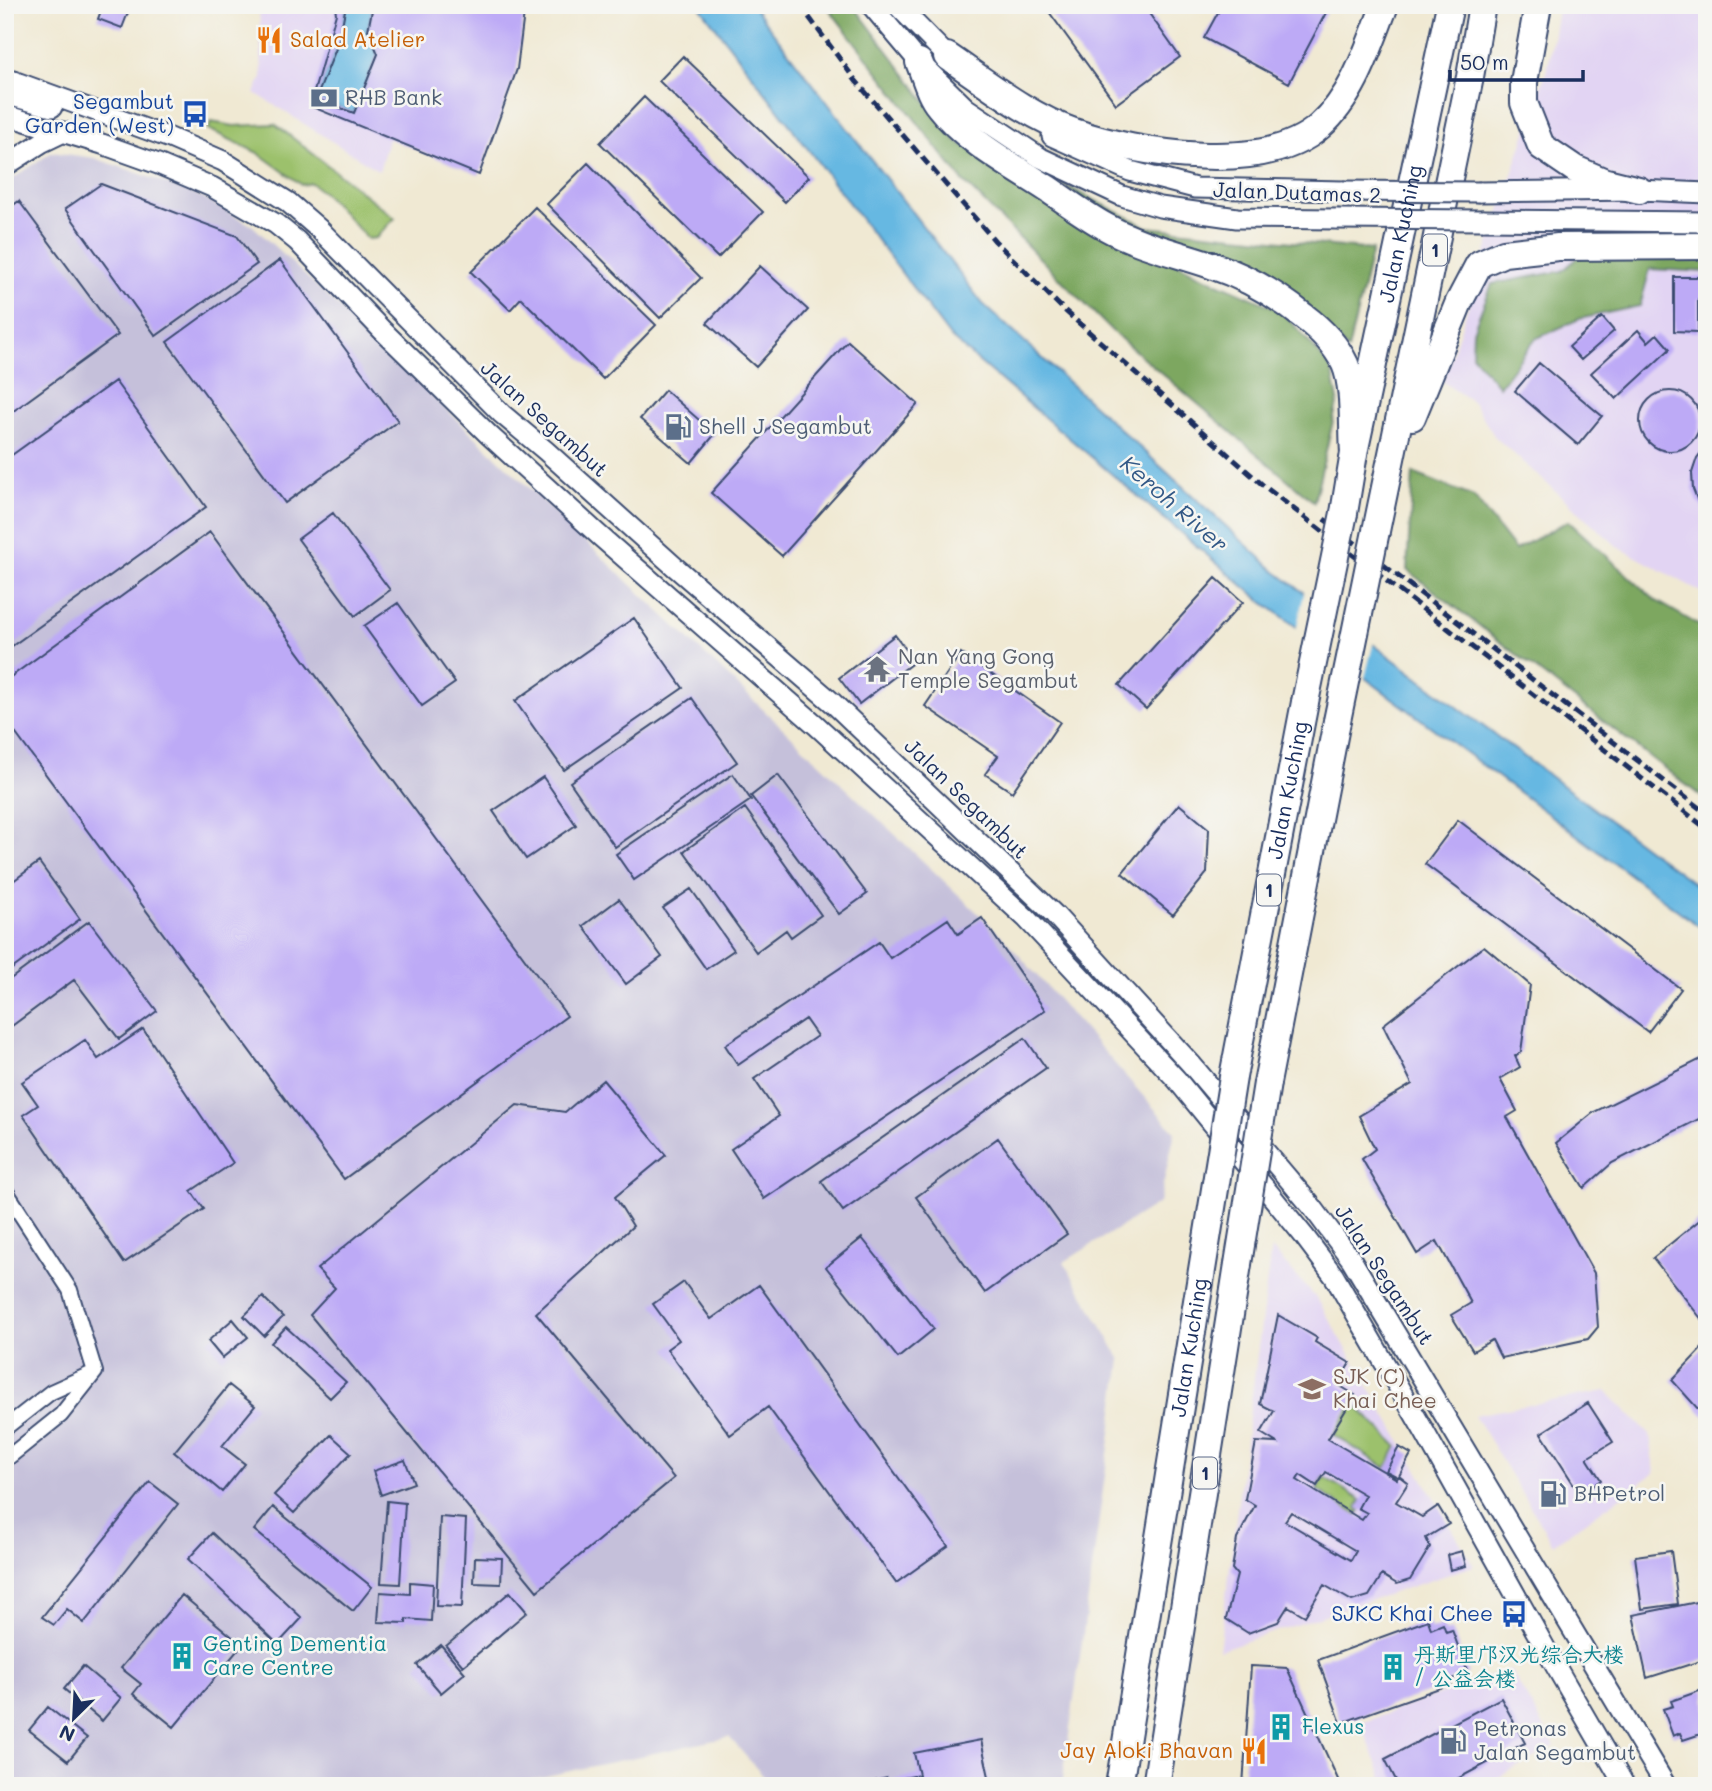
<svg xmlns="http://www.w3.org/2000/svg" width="1712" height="1791" font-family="Mali,'LXGW WenKai TC',sans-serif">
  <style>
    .built { fill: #e2d4f3 }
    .industrial { fill: #c5c0da }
    .green { fill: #9cc16c; stroke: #5c7865; stroke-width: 2 }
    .forest { fill: #7da760; stroke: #4c6b5f; stroke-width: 2 }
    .water { fill: #66b8e2; stroke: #4074a0; stroke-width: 2 }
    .pier { fill: #f0e9d3 }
    .building { fill: #bdaaf6; fill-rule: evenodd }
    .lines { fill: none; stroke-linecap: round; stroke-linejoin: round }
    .street-casing { stroke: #3b4b70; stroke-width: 18 }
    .secondary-casing { stroke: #3b4b70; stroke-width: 23 }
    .highway-casing { stroke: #3b4b70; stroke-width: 30 }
    .street { stroke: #fff; stroke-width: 14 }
    .secondary { stroke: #fff; stroke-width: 19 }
    .highway { stroke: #fff; stroke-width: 26 }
    .rail { stroke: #1b2f5e; stroke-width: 5; stroke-dasharray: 10 5; stroke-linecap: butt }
    .secondary-bridge-casing { stroke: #3b4b70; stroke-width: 23; stroke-linecap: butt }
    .highway-bridge-casing { stroke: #3b4b70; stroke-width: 30; stroke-linecap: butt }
    .secondary-bridge { stroke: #fff; stroke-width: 19 }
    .highway-bridge { stroke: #fff; stroke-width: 26 }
    .labels { text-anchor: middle; stroke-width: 5; stroke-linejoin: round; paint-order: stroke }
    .shield { fill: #f6f6f2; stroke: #5d6b8a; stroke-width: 2 }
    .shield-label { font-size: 19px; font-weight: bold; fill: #1b2f5e }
    .food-label { font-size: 21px; fill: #c56008; stroke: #f6f6f2; text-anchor: start }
    .service-label { font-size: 21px; fill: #4e5e75; stroke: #f6f6f2; text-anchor: start }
    .transit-label { font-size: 21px; fill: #164399; stroke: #f6f6f2; text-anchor: end }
    .street-label { font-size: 21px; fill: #1b2f5e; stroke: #f6f6f2 }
    .worship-label { font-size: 21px; fill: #5b616d; stroke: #f6f6f2; text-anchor: start }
    .education-label { font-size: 21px; fill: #785e54; stroke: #f6f6f2; text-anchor: start }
    .culture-label { font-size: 21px; fill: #0d838f; stroke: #f6f6f2; text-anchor: start }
    .water-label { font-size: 23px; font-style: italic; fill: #325886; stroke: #f6f6f2 }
  </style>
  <rect width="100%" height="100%" fill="#f6f6f2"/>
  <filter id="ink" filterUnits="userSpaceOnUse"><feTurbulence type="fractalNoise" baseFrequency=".0143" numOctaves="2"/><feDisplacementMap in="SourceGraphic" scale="14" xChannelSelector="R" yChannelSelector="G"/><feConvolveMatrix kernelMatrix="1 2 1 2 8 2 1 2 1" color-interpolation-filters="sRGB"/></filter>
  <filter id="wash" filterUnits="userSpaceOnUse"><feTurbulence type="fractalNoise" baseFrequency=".00686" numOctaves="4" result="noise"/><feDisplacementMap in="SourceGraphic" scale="28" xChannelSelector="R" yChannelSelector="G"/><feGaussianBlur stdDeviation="1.57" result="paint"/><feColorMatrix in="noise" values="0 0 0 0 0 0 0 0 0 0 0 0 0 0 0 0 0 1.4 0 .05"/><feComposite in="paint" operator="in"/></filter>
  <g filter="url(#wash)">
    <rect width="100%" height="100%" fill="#f0e9d3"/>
    <path class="built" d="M259 5H412V55L379 171 255 93 262 77Z
      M1559 5H1707V595L1618 547 1495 437 1473 402 1443 382 1548 66Z
      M1271 1248 1318 1300 1474 1566 1219 1650Z
      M1606 1391 1650 1435 1655 1473 1553 1544 1474 1415Z
      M1510 1669 1555 1746 1483 1786H1386L1361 1723Z"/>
    <path class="industrial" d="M52 152 94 158 138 173 197 195 253 226 1002 936 1175 1132 1159 1203 1064 1262 1121 1360 1062 1786H772L729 1737 500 1786H5V184Z"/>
    <path class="green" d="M211 122 234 126 275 124 395 218 376 238 368 239C349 220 332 198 311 183L302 185 258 153 208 129Z
      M1353 1403 1397 1446 1386 1468 1334 1435Z
      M1324 1477 1361 1500 1357 1508 1360 1511 1357 1515 1317 1490Z"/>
    <path class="forest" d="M826 5H853L956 141 1197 274 1282 311 1332 369 1338 400 1314 502 1114 333 963 181Z
      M1059 182 1147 227 1372 250 1348 350 1296 299 1113 225Z
      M1707 255V272L1650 269 1640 306 1579 319 1535 339 1499 387 1472 355 1473 331 1492 284 1562 271 1580 256Z
      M1413 473 1474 497 1515 550 1568 521 1655 600 1707 630V801L1407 570Z"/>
    <path class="water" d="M346 5H373L368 30 378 54 354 113 316 99 339 41Z
      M699 5H752L983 304 1276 572 1707 893V932L1259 599 951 338Z"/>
    <path class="pier" d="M1305 589 1374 641 1364 681 1296 631Z"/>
    <g id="blocks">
      <path class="building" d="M103 5H131L122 28 98 19Z
        M335 5H346L339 41 316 99 354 113 378 54 368 30 373 5H525L517 69 479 175 310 106 336 14Z
        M1044 5H1143L1180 57 1116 104Z
        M1222 5H1330L1289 83 1204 38Z
        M683 56 809 177 785 202 659 81Z
        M644 97 763 212 718 258 600 143Z
        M588 163 701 278 660 318 547 204Z
        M101 184 237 236 257 264 156 336 65 209Z
        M19 201 118 335 5 417V211Z
        M535 207 656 325 603 379 521 298 510 310 471 272Z
        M280 260 398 421 285 503 167 342Z
        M760 266 808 310 756 367 707 323Z
        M1674 277H1707V299H1698V332L1674 331Z
        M1602 317 1614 331 1581 360 1569 347Z
        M1638 330 1648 342 1657 334 1670 349 1616 399 1591 373Z
        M848 341 918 404 782 556 711 493Z
        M1539 363 1602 416 1578 445 1515 391Z
        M115 381 206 507 5 651V460Z
        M665 390 715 434 691 463 640 419Z
        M1640 421a30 30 0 1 1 60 0a30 30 0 1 1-60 0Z
        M1707 445V512L1699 504 1693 489 1692 473 1697 458Z
        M333 513 390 590 355 616 298 539Z
        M210 532 567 1016 344 1179 5 719V681Z
        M1216 578 1243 602 1146 709 1119 685Z
        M398 603 455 683 422 706 364 626Z
        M634 618 683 688 564 770 515 701Z
        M895 635 915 661 859 704 839 678Z
        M961 653 1060 722 1012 792 985 774 998 756 925 706Z
        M692 698 737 762 615 847 570 782Z
        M733 774 751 800 634 880 616 854Z
        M778 775 867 894 839 914 751 796Z
        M543 777 576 825 526 859 493 811Z
        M1179 804 1209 829 1207 873 1173 915 1122 873Z
        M745 808 821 915 791 937 786 930 756 952 684 851Z
        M1458 820 1681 989 1648 1032 1425 864Z
        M39 862 80 919 5 974V887Z
        M691 889 734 950 706 969 663 908Z
        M619 899 662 957 626 984 583 926Z
        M982 918 1045 1010 764 1199 731 1149 779 1116 754 1079 817 1036 805 1019 738 1065 725 1045 879 942 890 958 948 919 958 934Z
        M89 921 157 1011 119 1039 74 980 5 1031V983Z
        M1484 946 1530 985 1521 1052 1515 1056 1520 1067 1500 1079 1517 1111 1507 1117 1594 1273 1598 1327 1588 1339 1501 1358 1492 1340 1473 1351 1451 1315 1471 1303 1437 1241 1417 1254 1362 1159 1375 1149 1359 1116 1412 1084 1383 1025Z
        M143 1029 233 1163 191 1191 204 1209 124 1263 23 1115 38 1105 22 1082 85 1040 98 1059Z
        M1025 1038 1046 1068 843 1211 821 1181Z
        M1707 1056V1115L1612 1163 1584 1188 1556 1143 1594 1112Z
        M603 1080 666 1155 615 1197 633 1226 536 1313 674 1478 537 1591 310 1315 335 1288 317 1269 517 1105 565 1112Z
        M998 1138 1067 1234 985 1293 916 1197Z
        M1707 1214V1326L1653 1258Z
        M862 1238 934 1329 898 1358 826 1267Z
        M684 1282 711 1319 759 1285 948 1546 896 1583 768 1407 730 1435 667 1349 679 1340 653 1304Z
        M263 1297 283 1317 264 1336 244 1316Z
        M1278 1315 1317 1338 1315 1342 1350 1363 1337 1384 1355 1395 1328 1439 1397 1479 1398 1477 1386 1471 1399 1447 1411 1454 1399 1476 1408 1483 1396 1502 1422 1517 1438 1506 1449 1524 1426 1538 1430 1547 1410 1580 1397 1584 1382 1575 1369 1596 1352 1601 1324 1585 1305 1616 1288 1606 1278 1622 1248 1633 1226 1619 1237 1575 1232 1569 1237 1539 1255 1505 1245 1499 1256 1442 1277 1443 1261 1433 1274 1411 1260 1404ZM1326 1472 1365 1495 1358 1508 1367 1513 1362 1520 1297 1480 1300 1475 1317 1486ZM1291 1512 1356 1551 1351 1560 1285 1521Z
        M233 1319 248 1337 222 1358 208 1341Z
        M286 1327 346 1382 330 1398 271 1343Z
        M1707 1343V1419L1672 1380Z
        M229 1385 255 1406 222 1446 245 1464 222 1492 174 1452Z
        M1588 1403 1613 1442 1587 1458 1601 1480 1580 1494 1541 1433Z
        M331 1435 351 1453 294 1513 274 1495Z
        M405 1460 414 1483 381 1495 373 1471Z
        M150 1482 178 1504 84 1623 67 1609 54 1625 42 1617Z
        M387 1501 405 1503 400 1584 381 1583Z
        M273 1507 372 1587 353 1611 254 1530Z
        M440 1517 466 1519 462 1607 436 1606Z
        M212 1533 302 1618 278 1644 188 1559Z
        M1462 1551 1466 1566 1450 1570 1447 1555Z
        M1671 1551 1678 1604 1642 1609 1635 1556Z
        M475 1557 502 1558 501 1584 474 1583Z
        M410 1582 433 1584 431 1621 406 1619V1623L378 1622 380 1592 410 1594Z
        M510 1592 527 1612 463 1666 446 1646Z
        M182 1595 242 1645 174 1727 133 1694 141 1684 121 1668Z
        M1707 1600V1659L1647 1678 1633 1615Z
        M1428 1620 1431 1629 1443 1624 1446 1632 1452 1630 1468 1673 1449 1680 1451 1684 1341 1723 1318 1660Z
        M441 1645 465 1673 441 1693 417 1665Z
        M83 1666 121 1698 102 1721 64 1689Z
        M1251 1666 1287 1668 1341 1786H1243Z
        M1705 1689 1707 1732 1683 1740 1680 1733 1673 1736 1663 1709 1673 1706 1671 1701Z
        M1501 1698 1525 1743 1444 1786H1399L1385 1759Z
        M48 1707 87 1738 68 1761 29 1730Z
        M981 1740 991 1786H854L887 1778V1781L919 1775 914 1753Z"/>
    </g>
  </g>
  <g filter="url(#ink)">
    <use href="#blocks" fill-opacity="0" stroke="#3b4b70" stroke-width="2"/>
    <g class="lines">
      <defs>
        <path id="street" d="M5 1190 70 1290 95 1372
          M5 1428 51 1392 91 1374
          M5 1460 61 1415 95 1372"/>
        <path id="secondary" d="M871 5 919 62 966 108 1041 158 1122 196 1160 207 1237 218 1337 219
          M897 5 955 64
          M5 78 170 138 223 161 288 202 319 229 502 414 546 451 675 567 833 703 1055 915 1191 1064 1313 1208 1351 1259 1666 1786
          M5 97 12 96 52 107
          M5 115 102 144 158 164 212 187 276 224 297 241 382 330 489 435 601 537 816 725 1026 918 1177 1080 1304 1236 1334 1276 1424 1431 1548 1653 1625 1786
          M1052 136 1130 171 1195 188 1343 191
          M5 166 41 143 64 132
          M1480 192 1639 190 1707 193
          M1483 220 1707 222"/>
        <g id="highway">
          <path d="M1538 5 1524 82V103L1541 146 1575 169 1603 181 1639 190"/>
          <path d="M947 56C987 83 1028 116 1074 132 1137 154 1266 175 1320 126 1354 96 1369 46 1385 5"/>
          <path d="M919 62C925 76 929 94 939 106 966 141 1011 165 1048 189 1067 202 1086 216 1106 227 1138 245 1176 253 1211 265 1244 276 1276 294 1303 316 1319 328 1336 345 1345 364 1355 387 1352 427 1354 453"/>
          <path d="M1412 417 1459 302 1479 264 1504 253 1558 247 1707 246"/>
          <path id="s1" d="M1344 513 1354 453 1450 5"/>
          <path d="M1376 531 1470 77 1482 5"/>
          <path id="s2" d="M1233 1077 1305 702"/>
          <path d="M1267 1083 1337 721"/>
          <path id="s3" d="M1119 1786 1206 1245"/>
          <path d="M1156 1786 1238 1264"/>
        </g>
      </defs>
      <use href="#street" class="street-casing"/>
      <use href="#secondary" class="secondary-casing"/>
      <use href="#highway" class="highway-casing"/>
      <use href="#street" class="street"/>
      <use href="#secondary" class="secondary"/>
      <use href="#highway" class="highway"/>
      <path class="rail" d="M800 5 856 81 933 170 995 241 1063 309 1264 486 1707 829
        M1324 519 1707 814"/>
      <defs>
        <path id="secondary-bridge" d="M1343 191 1480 192
          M1337 219 1483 220"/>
        <path id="highway-bridge" d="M1305 702 1344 513
          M1337 721 1376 531
          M1206 1245 1233 1077
          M1238 1264 1267 1083"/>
      </defs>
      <use href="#secondary-bridge" class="secondary-bridge-casing"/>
      <use href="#highway-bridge" class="highway-bridge-casing"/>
      <use href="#secondary-bridge" class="secondary-bridge"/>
      <use href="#highway-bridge" class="highway-bridge"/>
    </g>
  </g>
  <defs>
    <symbol id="restaurant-bare" viewBox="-9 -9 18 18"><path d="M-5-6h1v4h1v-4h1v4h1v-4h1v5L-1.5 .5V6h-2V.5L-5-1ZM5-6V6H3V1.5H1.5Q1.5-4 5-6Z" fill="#e8710a" stroke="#f6f6f2" stroke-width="2.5" paint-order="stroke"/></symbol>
    <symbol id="bank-bare" viewBox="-9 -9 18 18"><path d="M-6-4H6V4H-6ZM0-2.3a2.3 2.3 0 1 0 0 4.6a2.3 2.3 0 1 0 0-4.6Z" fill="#5c6f8a" stroke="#f6f6f2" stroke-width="2.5" paint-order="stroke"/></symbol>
    <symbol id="bus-bare" viewBox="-9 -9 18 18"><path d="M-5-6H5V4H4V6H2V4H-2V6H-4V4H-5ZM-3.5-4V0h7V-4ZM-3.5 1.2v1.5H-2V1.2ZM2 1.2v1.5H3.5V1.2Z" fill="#1a4fb4" stroke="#f6f6f2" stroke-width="2.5" paint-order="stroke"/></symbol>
    <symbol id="fuel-bare" viewBox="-9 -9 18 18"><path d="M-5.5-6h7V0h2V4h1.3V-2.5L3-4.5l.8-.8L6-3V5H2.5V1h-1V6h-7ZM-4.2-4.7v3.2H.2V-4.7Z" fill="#5c6f8a" stroke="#f6f6f2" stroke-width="2.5" paint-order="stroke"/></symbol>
    <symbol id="temple-bare" viewBox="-9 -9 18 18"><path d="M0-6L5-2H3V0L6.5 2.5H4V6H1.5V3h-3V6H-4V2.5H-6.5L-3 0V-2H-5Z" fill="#6b7280" stroke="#f6f6f2" stroke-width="2.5" paint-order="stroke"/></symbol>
    <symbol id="school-bare" viewBox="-9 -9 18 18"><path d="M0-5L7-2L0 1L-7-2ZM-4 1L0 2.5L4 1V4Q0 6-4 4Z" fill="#8d6e63" stroke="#f6f6f2" stroke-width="2.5" paint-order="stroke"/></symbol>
    <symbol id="building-bare" viewBox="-9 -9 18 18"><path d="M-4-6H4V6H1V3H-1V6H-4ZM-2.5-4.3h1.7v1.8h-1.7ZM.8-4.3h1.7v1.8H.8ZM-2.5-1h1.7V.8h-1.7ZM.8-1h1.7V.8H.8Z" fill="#0f9aa8" stroke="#f6f6f2" stroke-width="2.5" paint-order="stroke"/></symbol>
  </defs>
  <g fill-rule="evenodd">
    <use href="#restaurant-bare" x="250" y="21" width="38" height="38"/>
    <use href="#bank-bare" x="305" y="79" width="38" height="38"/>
    <use href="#bus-bare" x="176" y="95" width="38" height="38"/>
    <use href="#fuel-bare" x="659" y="408" width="38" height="38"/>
    <use href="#temple-bare" x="858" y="650" width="38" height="38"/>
    <use href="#school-bare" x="1293" y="1370" width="38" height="38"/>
    <use href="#fuel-bare" x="1534" y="1475" width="38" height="38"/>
    <use href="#bus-bare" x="1495" y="1595" width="38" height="38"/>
    <use href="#building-bare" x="163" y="1637" width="38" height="38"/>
    <use href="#building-bare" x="1374" y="1648" width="38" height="38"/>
    <use href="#building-bare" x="1262" y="1708" width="38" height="38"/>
    <use href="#fuel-bare" x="1434" y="1722" width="38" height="38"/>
    <use href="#restaurant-bare" x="1235" y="1732" width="38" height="38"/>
  </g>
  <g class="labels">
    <g class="shield">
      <rect x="1423" y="234.5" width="24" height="31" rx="5"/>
      <rect x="1257" y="874.5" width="24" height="31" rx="5"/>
      <rect x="1193" y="1457.5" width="24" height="31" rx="5"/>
    </g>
    <g class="shield-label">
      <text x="1435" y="257">1</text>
      <text x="1269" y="897">1</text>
      <text x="1205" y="1480">1</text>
    </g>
    <g class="food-label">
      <text x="290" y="47">Salad Atelier</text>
      <text x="1233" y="1758" text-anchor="end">Jay Aloki Bhavan</text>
    </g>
    <g class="service-label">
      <text x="345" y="105">RHB Bank</text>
      <text x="699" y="434">Shell J Segambut</text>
      <text x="1574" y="1501">BHPetrol</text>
      <text x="1474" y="1736">Petronas<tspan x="1474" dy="24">Jalan Segambut</tspan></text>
    </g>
    <g class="transit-label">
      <text x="174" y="109">Segambut<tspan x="174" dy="24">Garden (West)</tspan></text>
      <text x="1493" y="1621">SJKC Khai Chee</text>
    </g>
    <g class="street-label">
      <text transform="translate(1297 193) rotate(2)" y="7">Jalan Dutamas 2</text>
      <text dy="7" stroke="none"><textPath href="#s1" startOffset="285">Jalan Kuching</textPath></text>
      <text transform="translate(544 419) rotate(42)" y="7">Jalan Segambut</text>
      <text dy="7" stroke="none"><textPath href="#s2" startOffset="292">Jalan Kuching</textPath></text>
      <text transform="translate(966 799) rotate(44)" y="7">Jalan Segambut</text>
      <text transform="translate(1384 1275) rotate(57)" y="7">Jalan Segambut</text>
      <text dy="7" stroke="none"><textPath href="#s3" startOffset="444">Jalan Kuching</textPath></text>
    </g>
    <g class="worship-label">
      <text x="898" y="664">Nan Yang Gong<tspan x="898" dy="24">Temple Segambut</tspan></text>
    </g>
    <g class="education-label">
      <text x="1333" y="1384">SJK (C)<tspan x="1333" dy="24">Khai Chee</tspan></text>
    </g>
    <g class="culture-label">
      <text x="203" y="1651">Genting Dementia<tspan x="203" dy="24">Care Centre</tspan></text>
      <text x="1414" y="1662">丹斯里邝汉光综合大楼<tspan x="1414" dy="24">/ 公益会楼</tspan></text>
      <text x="1302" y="1734">Flexus</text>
    </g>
    <g class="water-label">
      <text transform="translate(1174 504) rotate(41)" y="8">Keroh River</text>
    </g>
  </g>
  <rect width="1712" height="1791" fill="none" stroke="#f6f6f2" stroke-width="28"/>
  <g transform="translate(74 1718) rotate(204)" stroke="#f6f6f2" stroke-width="5" paint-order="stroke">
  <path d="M0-5L12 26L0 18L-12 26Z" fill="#1b2f5e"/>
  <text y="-10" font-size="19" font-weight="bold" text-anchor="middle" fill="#1b2f5e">N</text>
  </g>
  <path d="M1450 70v10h133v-10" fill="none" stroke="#1b2f5e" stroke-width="3.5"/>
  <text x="1460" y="70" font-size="21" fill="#1b2f5e" stroke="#f6f6f2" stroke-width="5" paint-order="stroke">50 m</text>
</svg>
